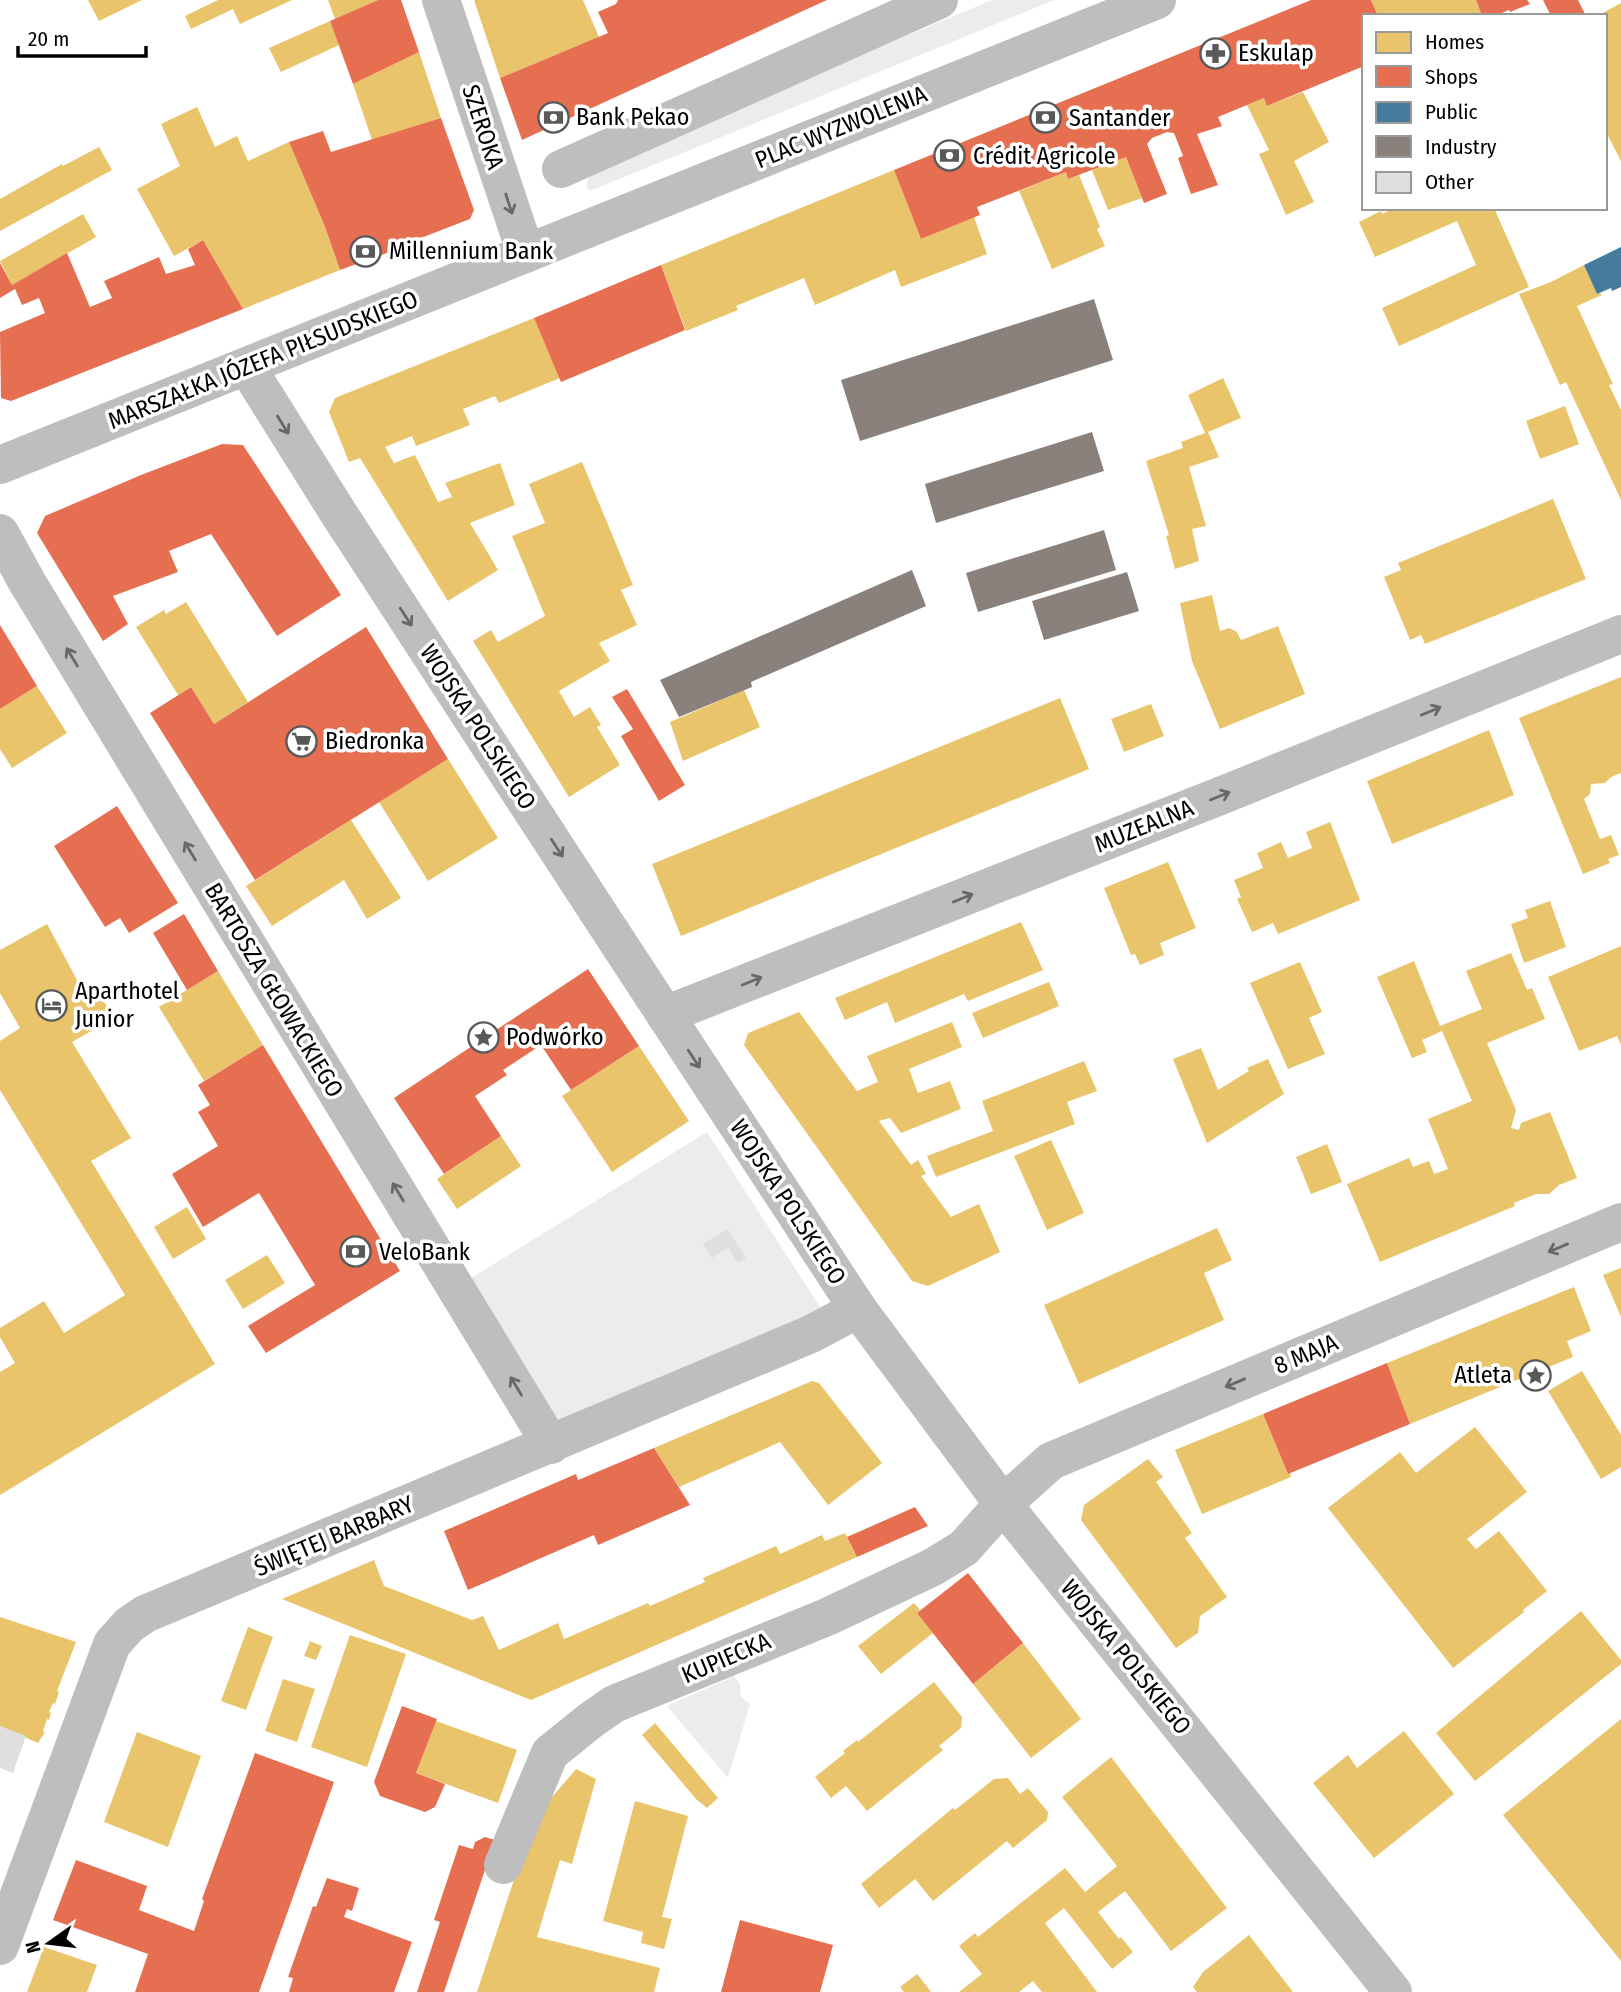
<svg xmlns="http://www.w3.org/2000/svg" width="1621" height="1992" font-family="'Fira Sans Condensed',sans-serif">
  <style>
    .green { fill: #ececec }
    .homes { fill: #e9c46a }
    .shops { fill: #e76f51 }
    .public { fill: #457b9d }
    .industry { fill: #8a817c }
    .building { fill: #dfdfdf }
    .lines { fill: none; stroke-linecap: round; stroke-linejoin: round }
    .minor { stroke: #bebebe; stroke-width: 38 }
    .oneway { stroke: #686868 }
    .labels { text-anchor: middle; stroke-width: 7; stroke-linejoin: round; paint-order: stroke }
    .poi-label { font-size: 24px; fill: #000; stroke: #fff; text-anchor: start }
    .street-label { font-size: 24px; fill: #000; stroke: #fff }
  </style>
  <rect width="100%" height="100%" fill="#fff"/>
  <path class="green" d="M992 0H1054L590 191 586 186 589 176 596 166Z
    M707 1132 822 1310 553 1427 468 1280Z
    M734 1676 740 1684 741 1697 750 1704 728 1778 667 1706Z"/>
  <path class="homes" d="M88 0H142L99 21Z
    M218 0H292L240 24 233 9 191 29 185 16Z
    M328 0H378L335 19Z
    M474 0H583L599 37 500 78Z
    M1371 0H1476L1482 16H1378Z
    M1621 3V161L1605 130V16H1597Z
    M330 21 339 45 281 72 269 48Z
    M419 52 441 118 372 140 353 84Z
    M1303 92 1329 142 1294 161 1314 202 1286 215 1259 154 1269 150 1247 105 1264 98 1267 106Z
    M197 107 215 147 237 136 248 161 289 142 325 227 340 270 243 309 203 240 174 256 137 189 180 166 161 124Z
    M99 147 112 170 0 231V199L62 164 63 166Z
    M1126 157 1142 198 1108 210 1092 170Z
    M894 170 921 239 974 217 987 254 901 287 895 270 815 305 804 278 736 306 738 310 686 331 661 265Z
    M1066 172 1068 179 1079 175 1100 227 1097 229 1105 246 1052 269 1019 191Z
    M1394 208H1494L1529 287 1399 346 1382 308 1476 265 1457 221 1375 257 1359 222 1381 211 1382 214Z
    M83 214 96 237 12 285 0 261Z
    M1584 265 1597 294 1600 293 1602 295 1577 306 1613 384 1609 385 1621 410V500L1566 382 1560 385 1519 294 1551 282Z
    M534 318 560 378 499 403 495 396 463 409 470 425 416 446 412 436 385 447 394 463 415 455 438 502 452 497 445 483 500 463 515 505 470 523 498 570 448 601 360 458 349 462 329 412 335 398Z
    M1223 378 1241 418 1208 432 1219 457 1189 467 1206 526 1192 529 1199 561 1175 569 1166 536 1169 535 1146 461 1183 448 1181 442 1205 433 1188 395Z
    M1565 406 1579 444 1540 459 1526 421Z
    M582 462 633 585 621 590 637 625 599 643 610 661 559 691 574 717 590 707 601 725 597 727 620 765 569 797 473 641 491 630 498 642 545 616 512 536 545 523 529 484Z
    M1553 499 1586 579 1425 644 1421 635 1410 640 1384 577 1401 570 1398 563Z
    M1212 595 1220 631 1229 628 1237 632 1241 640 1278 626 1305 694 1220 729 1192 661 1180 603Z
    M186 602 248 702 214 724 191 687 178 695 136 627 164 610 166 614Z
    M1621 677V773L1611 777 1605 783 1591 784 1590 794 1584 799 1600 839 1611 835 1619 855 1608 859 1610 863 1583 874 1519 718Z
    M37 686 67 733 12 768 0 749V709Z
    M744 690 760 727 683 761 670 722Z
    M1060 698 1089 769 681 936 652 864Z
    M1151 704 1164 736 1124 752 1111 719Z
    M1489 730 1514 795 1392 844 1367 781Z
    M448 759 498 838 428 881 379 802Z
    M351 820 401 898 367 919 344 880 272 926 246 886Z
    M1330 822 1360 900 1278 934 1273 923 1252 932 1237 899 1241 897 1234 880 1263 868 1257 853 1281 842 1288 858 1312 848 1306 832Z
    M1168 862 1196 928 1160 943 1164 955 1140 965 1135 954 1131 955 1104 888Z
    M1550 901 1566 947 1524 963 1511 924 1528 918 1525 910Z
    M1021 922 1043 970 968 1001 964 994 895 1023 887 1002 845 1020 835 998Z
    M47 924 83 991 94 985 114 1018 72 1042 131 1138 91 1161 215 1364 0 1495V1372L15 1363 0 1337V1328L44 1301 64 1333 125 1295 0 1090V1041L20 1028 0 993V950Z
    M1621 946V1045L1617 1036 1579 1051 1548 977Z
    M1511 953 1527 990 1532 988 1545 1019 1487 1043 1516 1110 1511 1128 1519 1130 1521 1123 1550 1112 1577 1178 1559 1185 1549 1194H1536L1514 1203 1515 1206 1380 1262 1347 1184 1409 1158 1413 1167 1429 1161 1434 1174 1448 1169 1428 1119 1472 1101 1442 1031 1422 1040 1427 1052 1412 1058 1377 977 1414 961 1440 1026 1482 1009 1466 971Z
    M1300 962 1322 1012 1309 1018 1325 1054 1288 1069 1250 983Z
    M218 971 263 1045 204 1081 159 1007Z
    M1049 982 1059 1006 983 1038 972 1013Z
    M799 1012 857 1091 878 1082 867 1056 952 1022 962 1047 909 1069 918 1093 950 1081 961 1109 901 1133 890 1118 879 1121 911 1165 918 1160 926 1174 921 1176 951 1217 979 1204 1000 1252 928 1286 912 1281 744 1045 748 1033Z
    M639 1046 689 1121 612 1172 562 1096Z
    M1201 1048 1218 1090 1249 1071 1247 1068 1268 1059 1284 1094 1207 1143 1173 1059Z
    M1084 1061 1097 1091 1067 1102 1075 1124 936 1177 927 1156 993 1131 982 1101Z
    M501 1136 521 1166 457 1209 437 1179Z
    M1051 1140 1084 1213 1047 1230 1014 1156Z
    M1327 1144 1342 1182 1311 1194 1296 1157Z
    M187 1207 206 1239 173 1259 154 1227Z
    M1217 1228 1232 1260 1204 1273 1224 1320 1079 1384 1044 1305Z
    M267 1255 285 1283 243 1309 225 1280Z
    M1621 1268V1317L1603 1275Z
    M1574 1287 1591 1331 1567 1341 1573 1357 1410 1424 1387 1363Z
    M1582 1371 1621 1435V1467L1601 1479 1548 1391Z
    M812 1381 819 1383 882 1463 828 1505 780 1442 679 1487 654 1448Z
    M1263 1414 1288 1474 1290 1473 1291 1477 1202 1514 1175 1450Z
    M1475 1427 1527 1492 1467 1539 1476 1549 1499 1531 1547 1591 1523 1610 1524 1612 1453 1668 1328 1508 1400 1452 1416 1473Z
    M1148 1459 1163 1477 1156 1482 1192 1533 1185 1538 1227 1597 1200 1616 1198 1633 1176 1648 1081 1520 1084 1505Z
    M845 1533 857 1557 531 1700 282 1599 374 1560 384 1586 472 1620 483 1616 499 1650 558 1623 564 1639 648 1603 650 1606 705 1582 703 1578 776 1546 780 1554 822 1535 825 1541Z
    M914 1603 920 1610 917 1613 933 1633 881 1674 858 1646Z
    M1581 1611 1621 1660V1664L1475 1781 1436 1733Z
    M0 1617 76 1642 57 1691 59 1692 55 1704 53 1703 49 1712 51 1713 49 1720 47 1719 43 1731 45 1732 38 1743 0 1726Z
    M248 1627 273 1637 246 1710 221 1701Z
    M350 1635 406 1654 367 1767 311 1747Z
    M310 1641 322 1646 316 1660 304 1656Z
    M1023 1643 1081 1719 1031 1758 973 1684Z
    M283 1679 315 1689 297 1742 265 1731Z
    M934 1682 962 1717 961 1728 939 1746 943 1750 867 1811 846 1786 831 1798 815 1777 845 1753 843 1751 857 1740 858 1742Z
    M1621 1719V1961L1503 1815Z
    M436 1721 517 1750 498 1803 416 1773Z
    M655 1723 718 1798 707 1808 696 1799 642 1735Z
    M1404 1731 1454 1794 1374 1858 1313 1783 1348 1755 1357 1768Z
    M137 1732 201 1756 168 1847 104 1822Z
    M1111 1757 1227 1908 1171 1951 1125 1891 1098 1912 1119 1939 1121 1937 1133 1952 1112 1969 1064 1908 1045 1923 1097 1992H1042L1033 1981 1019 1992H959L982 1974 959 1946 975 1933 978 1937 1065 1868 1085 1892 1117 1866 1062 1797Z
    M576 1769 596 1779 572 1864 560 1860 537 1937 660 1968 654 1992H477L530 1831 547 1803Z
    M1008 1778 1020 1794 1028 1788 1048 1812 1047 1820 1013 1848 1007 1841 933 1901 915 1879 879 1908 861 1884 953 1808 955 1810 994 1779Z
    M635 1801 688 1816 662 1917 672 1919 664 1949 641 1943 643 1932 603 1921Z
    M1249 1935 1293 1992H1197L1193 1987 1203 1972Z
    M44 1947 97 1965 87 1992H27Z
    M917 1974 922 1980 931 1992H904L900 1987Z"/>
  <path class="shops" d="M378 0H401L419 52 353 84 330 21Z
    M618 0H827L522 140 500 78 608 33 598 12 616 4Z
    M1311 0H1371L1378 16H1364V66L1267 106 1264 98 1218 117 1222 126 1197 134 1218 185 1191 194 1178 158 1183 156 1174 133 1167 132 1152 138 1147 144 1167 194 1144 203 1126 157 1068 179 1066 172 977 207 980 215 921 239 894 170Z
    M1476 0H1527L1530 4 1510 12 1509 10 1495 16H1482Z
    M1543 0H1578L1586 16H1551Z
    M441 118 474 210 470 219 408 243 409 245 340 270 325 227 289 142 323 131 331 152Z
    M203 240 243 309 11 401 1 398 0 332 45 313 39 298 22 305 15 289 0 298V263L12 285 67 253 90 307 112 298 104 281 159 257 166 274 195 265 188 249Z
    M661 265 685 330 561 382 534 318Z
    M222 444 243 445 341 595 277 636 211 534 169 551 178 572 113 596 128 624 103 641 37 533 45 516 141 475Z
    M0 625 37 686 0 709Z
    M366 627 448 759 255 880 150 713 191 687 214 724Z
    M627 689 685 785 659 801 621 736 633 729 612 697Z
    M117 806 178 903 129 933 120 918 105 927 54 846Z
    M184 914 218 971 187 990 153 933Z
    M588 969 639 1046 571 1090 541 1045 503 1070 507 1075 475 1096 501 1136 444 1174 394 1098Z
    M263 1045 400 1271 266 1353 248 1326 315 1285 259 1193 203 1227 172 1174 218 1146 198 1112 210 1105 198 1085Z
    M1387 1363 1410 1424 1288 1474 1263 1414Z
    M654 1448 690 1505 598 1545 594 1535 468 1590 444 1531 576 1474 578 1480Z
    M915 1507 928 1526 857 1557 847 1537Z
    M968 1573 1023 1643 973 1684 917 1613Z
    M402 1706 437 1719 416 1773 445 1784 435 1807 425 1812 380 1796 374 1782Z
    M255 1753 334 1782 259 1992H135L148 1954 53 1920 76 1860 147 1886 139 1910 194 1931 204 1901 202 1899Z
    M485 1837 495 1840 444 1992H417L440 1922 434 1920 459 1845 473 1849 475 1842Z
    M327 1878 359 1888 352 1911 347 1909 344 1917 412 1942 394 1992H289L293 1978 288 1977 313 1906 316 1907Z
    M740 1920 833 1945 820 1992H721Z"/>
  <path class="public" d="M1621 247V287L1612 291 1611 288 1597 294 1584 265Z"/>
  <path class="industry" d="M1094 299 1113 360 860 441 841 380Z
    M1092 432 1104 471 936 523 925 484Z
    M1104 530 1116 570 978 612 966 573Z
    M912 570 926 606 751 682 752 687 679 717 660 680Z
    M1127 572 1139 611 1044 640 1032 601Z"/>
  <path class="building" d="M727 1229 746 1258 738 1263 728 1248 712 1258 703 1244Z
    M0 1726 26 1736 13 1773 0 1768Z"/>
  <g class="lines">
    <path class="minor" d="M441 0 526 254
      M561 169 939 0
      M247 367 339 514 596 909 858 1309 1003 1504 1393 1992
      M0 465 1157 0
      M0 533 27 582 551 1445
      M665 1015 1225 794 1621 634
      M503 1865 550 1753 591 1720 614 1704 827 1617 933 1567 964 1548 1003 1504 1051 1461 1621 1222
      M0 1946 112 1644 129 1625 145 1614 811 1334 858 1309"/>
  </g>
  <defs><path id="oneway-shaft" d="M-6 0H5M1.5-3L5.5 0L1.5 3" fill="none" stroke-width="1.6" stroke-linecap="round" stroke-linejoin="round" transform="scale(1.75)"/></defs>
  <g class="oneway">
    <use href="#oneway-shaft" transform="translate(509 204) rotate(72)"/>
    <use href="#oneway-shaft" transform="translate(283 425) rotate(58)"/>
    <use href="#oneway-shaft" transform="translate(406 617) rotate(57)"/>
    <use href="#oneway-shaft" transform="translate(72 657) rotate(-121)"/>
    <use href="#oneway-shaft" transform="translate(1431 711) rotate(-22)"/>
    <use href="#oneway-shaft" transform="translate(1220 796) rotate(-22)"/>
    <use href="#oneway-shaft" transform="translate(557 848) rotate(57)"/>
    <use href="#oneway-shaft" transform="translate(190 851) rotate(-121)"/>
    <use href="#oneway-shaft" transform="translate(963 898) rotate(-22)"/>
    <use href="#oneway-shaft" transform="translate(752 981) rotate(-22)"/>
    <use href="#oneway-shaft" transform="translate(694 1059) rotate(57)"/>
    <use href="#oneway-shaft" transform="translate(398 1192) rotate(-121)"/>
    <use href="#oneway-shaft" transform="translate(1558 1248) rotate(157)"/>
    <use href="#oneway-shaft" transform="translate(1235 1383) rotate(157)"/>
    <use href="#oneway-shaft" transform="translate(516 1386) rotate(-121)"/>
  </g>
  <defs>
    <symbol id="pharmacy-ring" viewBox="-11 -11 22 22"><circle r="9.5" fill="#fff" stroke="#595959" stroke-width="1.5"/><path d="M-2-6h4v4h4v4h-4v4h-4v-4h-4v-4h4Z" fill="#595959"/></symbol>
    <symbol id="bank-ring" viewBox="-11 -11 22 22"><circle r="9.5" fill="#fff" stroke="#595959" stroke-width="1.5"/><path d="M-6-4H6V4H-6ZM0-2.3a2.3 2.3 0 1 0 0 4.6a2.3 2.3 0 1 0 0-4.6Z" fill="#595959"/></symbol>
    <symbol id="supermarket-ring" viewBox="-11 -11 22 22"><circle r="9.5" fill="#fff" stroke="#595959" stroke-width="1.5"/><path d="M-6-5.5h2.5l.6 2H6L4.5 2H-2.5L-4.4-4H-6ZM-1.5 3.2a1.3 1.3 0 1 0 .1 0ZM3 3.2a1.3 1.3 0 1 0 .1 0Z" fill="#595959"/></symbol>
    <symbol id="hotel-ring" viewBox="-11 -11 22 22"><circle r="9.5" fill="#fff" stroke="#595959" stroke-width="1.5"/><path d="M-6-4.5h1.5V1H6V5H4.5V3h-9V5H-6ZM-4 0a1.8 1.8 0 1 1 3.6 0ZM.5 0V-2.5h3Q6-2.5 6 0Z" fill="#595959"/></symbol>
    <symbol id="sight-ring" viewBox="-11 -11 22 22"><circle r="9.5" fill="#fff" stroke="#595959" stroke-width="1.5"/><path d="M0-6L1.8-2.2L6-1.7L2.9 1.2L3.7 5.4L0 3.3L-3.7 5.4L-2.9 1.2L-6-1.7L-1.8-2.2Z" fill="#595959"/></symbol>
  </defs>
  <g fill-rule="evenodd">
    <use href="#pharmacy-ring" x="1198" y="36" width="35" height="35"/>
    <use href="#bank-ring" x="536" y="100" width="35" height="35"/>
    <use href="#bank-ring" x="1028" y="100" width="35" height="35"/>
    <use href="#bank-ring" x="932" y="138" width="35" height="35"/>
    <use href="#bank-ring" x="348" y="234" width="35" height="35"/>
    <use href="#supermarket-ring" x="284" y="724" width="35" height="35"/>
    <use href="#hotel-ring" x="34" y="988" width="35" height="35"/>
    <use href="#sight-ring" x="466" y="1020" width="35" height="35"/>
    <use href="#bank-ring" x="338" y="1234" width="35" height="35"/>
    <use href="#sight-ring" x="1518" y="1358" width="35" height="35"/>
  </g>
  <g class="labels">
    <g class="poi-label">
      <text x="1238" y="61">Eskulap</text>
      <text x="576" y="125">Bank Pekao</text>
      <text x="1069" y="126">Santander</text>
      <text x="973" y="164">Crédit Agricole</text>
      <text x="389" y="259">Millennium Bank</text>
      <text x="325" y="749">Biedronka</text>
      <text x="75" y="999">Aparthotel<tspan x="75" dy="28">Junior</tspan></text>
      <text x="506" y="1045">Podwórko</text>
      <text x="379" y="1260">VeloBank</text>
      <text x="1512" y="1383" text-anchor="end">Atleta</text>
    </g>
    <g class="street-label">
      <text transform="translate(483 127) rotate(72)" y="8">SZEROKA</text>
      <text transform="translate(841 127) rotate(-22)" y="8">PLAC WYZWOLENIA</text>
      <text transform="translate(263 360) rotate(-22)" y="8">MARSZAŁKA JÓZEFA PIŁSUDSKIEGO</text>
      <text transform="translate(478 727) rotate(57)" y="8">WOJSKA POLSKIEGO</text>
      <text transform="translate(1144 826) rotate(-22)" y="8">MUZEALNA</text>
      <text transform="translate(274 990) rotate(59)" y="8">BARTOSZA GŁOWACKIEGO</text>
      <text transform="translate(788 1202) rotate(57)" y="8">WOJSKA POLSKIEGO</text>
      <text transform="translate(1306 1354) rotate(-23)" y="8">8 MAJA</text>
      <text transform="translate(334 1536) rotate(-23)" y="8">ŚWIĘTEJ BARBARY</text>
      <text transform="translate(1126 1657) rotate(51)" y="8">WOJSKA POLSKIEGO</text>
      <text transform="translate(726 1658) rotate(-23)" y="8">KUPIECKA</text>
    </g>
  </g>
  <rect x="1362" y="14" width="245" height="196" fill="#ffffff" stroke="#999999" stroke-width="2"/>
  <rect x="1376" y="32" width="35" height="21" fill="#e9c46a" stroke="#999999" stroke-width="2"/>
  <text x="1425" y="49" font-size="21" fill="#000000">Homes</text>
  <rect x="1376" y="66" width="35" height="21" fill="#e76f51" stroke="#999999" stroke-width="2"/>
  <text x="1425" y="84" font-size="21" fill="#000000">Shops</text>
  <rect x="1376" y="102" width="35" height="21" fill="#457b9d" stroke="#999999" stroke-width="2"/>
  <text x="1425" y="119" font-size="21" fill="#000000">Public</text>
  <rect x="1376" y="136" width="35" height="21" fill="#8a817c" stroke="#999999" stroke-width="2"/>
  <text x="1425" y="154" font-size="21" fill="#000000">Industry</text>
  <rect x="1376" y="172" width="35" height="21" fill="#dfdfdf" stroke="#999999" stroke-width="2"/>
  <text x="1425" y="189" font-size="21" fill="#000000">Other</text>
  <g transform="translate(49 1943) rotate(256)" stroke="#ffffff" stroke-width="5" paint-order="stroke">
  <path d="M0-5L12 26L0 18L-12 26Z" fill="#000000"/>
  <text y="-10" font-size="19" font-weight="bold" text-anchor="middle" fill="#000000">N</text>
  </g>
  <path d="M18 46v10h128v-10" fill="none" stroke="#000000" stroke-width="3.5"/>
  <text x="28" y="46" font-size="21" fill="#000000" stroke="#ffffff" stroke-width="5" paint-order="stroke">20 m</text>
</svg>
